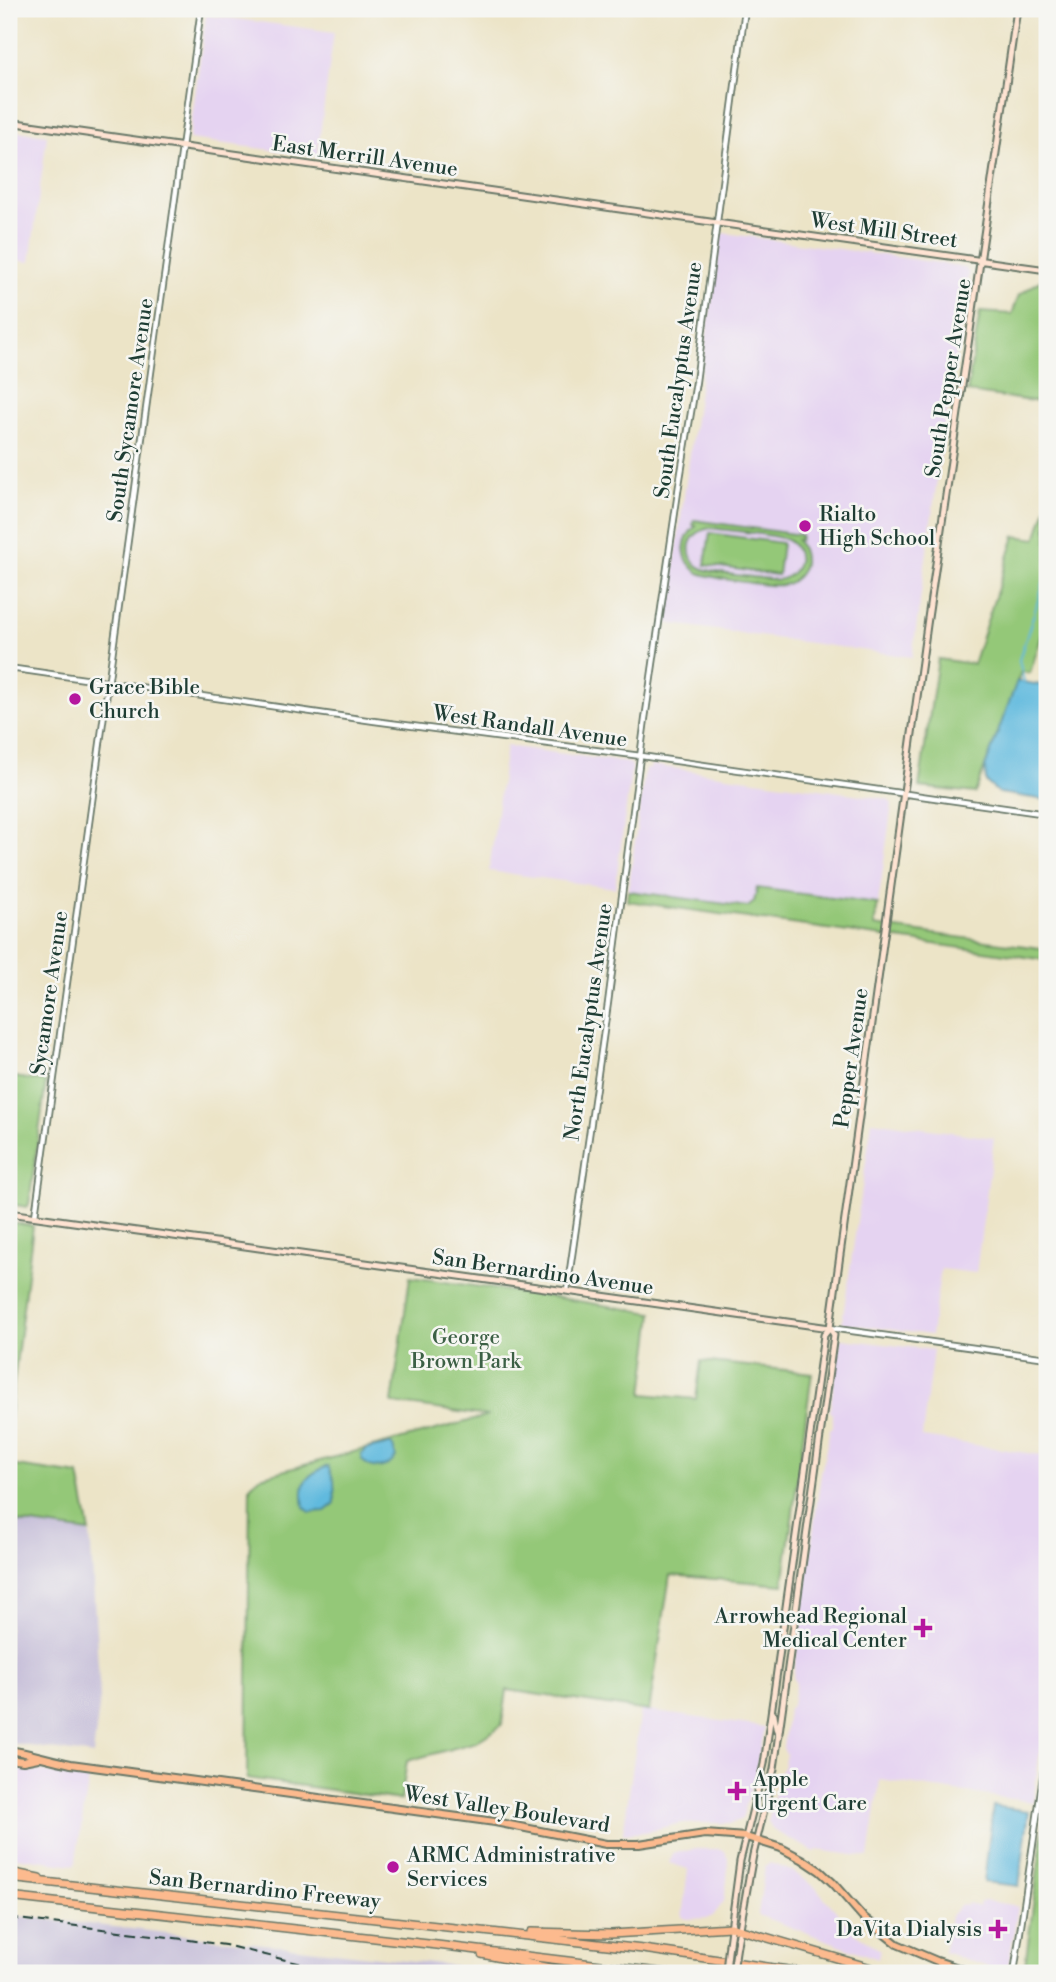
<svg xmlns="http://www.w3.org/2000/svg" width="1056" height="1982" font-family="'Libre Bodoni',serif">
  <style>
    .built { fill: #e5d3f1 }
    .industrial { fill: #c7c0d9 }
    .green { fill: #94c878; stroke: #5a8256; stroke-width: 2; fill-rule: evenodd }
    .water { fill: #61bade; stroke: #407c89; stroke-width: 2 }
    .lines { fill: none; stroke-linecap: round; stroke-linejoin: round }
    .stream { stroke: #61bade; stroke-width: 2 }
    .tertiary-casing { stroke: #677767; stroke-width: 8 }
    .secondary-casing { stroke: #677767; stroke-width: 9 }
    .primary-casing { stroke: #677767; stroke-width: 10 }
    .motorway-casing { stroke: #677767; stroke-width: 10 }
    .tertiary { stroke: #fff; stroke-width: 4.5 }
    .secondary { stroke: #fee3d2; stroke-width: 5 }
    .primary { stroke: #fcba8e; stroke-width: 6 }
    .motorway { stroke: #fcba8e; stroke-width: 7 }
    .rail { stroke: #1f3d34; stroke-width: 2; stroke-dasharray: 10 5; stroke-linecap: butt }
    .secondary-bridge-casing { stroke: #677767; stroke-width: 9; stroke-linecap: butt }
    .secondary-bridge { stroke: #fee3d2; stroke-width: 5 }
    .poi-dot { fill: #b5179e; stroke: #f6f6f2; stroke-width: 2.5 }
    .labels { text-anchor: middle; stroke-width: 5; stroke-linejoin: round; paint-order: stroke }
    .street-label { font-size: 21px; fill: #1f3d34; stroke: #f6f6f2 }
    .poi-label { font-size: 21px; fill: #1f3d34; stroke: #f6f6f2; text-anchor: start }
    .park-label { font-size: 21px; fill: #3c6045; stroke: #f6f6f2 }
  </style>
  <rect width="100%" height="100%" fill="#f6f6f2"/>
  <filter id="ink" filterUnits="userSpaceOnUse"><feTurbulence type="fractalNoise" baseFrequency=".0143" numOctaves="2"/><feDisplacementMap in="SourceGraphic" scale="14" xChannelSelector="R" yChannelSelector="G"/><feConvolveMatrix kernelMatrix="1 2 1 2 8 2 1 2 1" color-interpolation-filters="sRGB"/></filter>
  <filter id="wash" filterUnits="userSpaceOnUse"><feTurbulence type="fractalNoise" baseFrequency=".00686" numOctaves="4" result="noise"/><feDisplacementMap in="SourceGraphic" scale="28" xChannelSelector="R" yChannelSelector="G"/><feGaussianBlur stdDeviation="1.57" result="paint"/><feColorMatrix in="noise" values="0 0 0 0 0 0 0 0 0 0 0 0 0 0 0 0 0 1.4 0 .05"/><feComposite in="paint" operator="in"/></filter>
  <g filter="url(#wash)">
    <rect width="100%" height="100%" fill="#ece4c7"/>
    <path class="built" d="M206 15 334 32 317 156 189 139Z
      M9 130 47 135 30 262 9 259Z
      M724 233 933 262 965 268 969 273 944 430 912 657 666 623 721 235Z
      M506 746 629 763 632 765 615 888 489 871Z
      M651 765 888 799 892 804 878 904 757 888 754 902 748 907 628 891 645 769H650Z
      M872 1121 994 1138 976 1273 941 1269 931 1335 842 1323Z
      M842 1339 933 1350 922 1437 1047 1456V1699L1033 1802 880 1780 869 1857 817 1850 815 1852 773 1830 768 1822 780 1771 783 1768 786 1754 783 1748 788 1709 792 1705 796 1683 793 1679 821 1474 830 1429 833 1427V1414L830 1411 840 1340Z
      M641 1710 764 1727 756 1771 742 1819 732 1823H681L645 1832 623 1834Z
      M9 1767 89 1778 75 1865 9 1856Z
      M696 1849H721L725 1851 728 1859 727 1880 724 1901 713 1916 708 1918 687 1919 682 1917 688 1869 669 1863 673 1853Z
      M770 1863 794 1872 815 1887 855 1933 880 1950 878 1959 758 1915 765 1866Z
      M986 1901 1018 1906 1008 1968 1003 1972 944 1952 951 1916 961 1904 966 1906 968 1903 979 1907 980 1902Z"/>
    <path class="industrial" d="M9 1521 90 1532 100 1698 93 1755 9 1743Z
      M9 1915 519 1973H9Z"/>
    <path class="green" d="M1046 277H1047V403L967 392 980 312 1012 314 1019 295Z
      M1047 505V619L1030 673 1021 672 975 793 919 787 938 659 973 664 1015 536 1036 539Z
      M694 520 801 535 800 540H797C803 549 806 557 803 567 800 576 792 583 783 585 771 587 711 578 699 573 681 561 679 541 696 526L693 525ZM710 528C726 530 776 534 787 540 795 544 800 554 798 563 795 573 787 578 778 580 763 578 712 574 701 568 692 563 688 554 690 544 693 534 701 530 710 528Z
      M710 533 782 543 778 575 705 565Z
      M757 888 878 904 874 926 1047 949V960L627 901 628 891 748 907 754 902Z
      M9 1076 46 1082 29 1204 27 1207 9 1204Z
      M9 1222 33 1226 9 1422Z
      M410 1277 559 1298 653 1313 643 1394 696 1399 701 1361 812 1373 783 1585 670 1575 649 1711 507 1690 502 1725 476 1742 407 1761 401 1800 247 1778 250 1487 260 1477 488 1416 392 1403Z
      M9 1465 79 1475 90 1532 9 1521Z
      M1047 1801V1973H1024Z"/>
    <path class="water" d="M1017 681 1047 686V800L999 793 986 782 985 767Z
      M390 1444 393 1447 396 1457C388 1470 372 1471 362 1460L361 1455 367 1449Z
      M328 1466 334 1481 335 1503 325 1511 310 1512 304 1507C300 1482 305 1475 328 1466Z
      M993 1806 1029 1811 1019 1886 984 1882Z"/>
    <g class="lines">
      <path class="stream" d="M1024 682 1019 660 1047 573"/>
    </g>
  </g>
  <g filter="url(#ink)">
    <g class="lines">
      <defs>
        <path id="tertiary" d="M9 668 374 721 641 756 1047 814
          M35 1216 201 9
          M567 1291 608 1003 645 719 679 485 696 382 745 9
          M830 1328 1047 1358
          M1014 1973 1047 1749"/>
        <path id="secondary" d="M9 122 1047 270
          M9 1213 830 1328
          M772 1713 774 1714 776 1728 779 1735
          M729 1944 740 1861 764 1764 824 1335 830 1328 831 1320 927 625 1017 9
          M737 1945 753 1855 774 1769 834 1335 830 1328"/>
        <path id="primary" d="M9 1750C30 1753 50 1760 71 1764L495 1822 606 1844H639L705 1834 746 1837 781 1848 802 1859 820 1871 833 1883 862 1916 897 1944 937 1961 973 1973
          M9 1759 23 1761 38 1758"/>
        <path id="motorway" d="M9 1872 39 1878
          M9 1878 643 1949 809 1973
          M9 1897 437 1945 667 1973
          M531 1932 611 1934 731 1927 888 1973
          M482 1954 574 1973"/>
      </defs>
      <use href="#tertiary" class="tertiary-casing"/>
      <use href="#secondary" class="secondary-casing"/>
      <use href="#primary" class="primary-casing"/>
      <use href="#motorway" class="motorway-casing"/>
      <use href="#tertiary" class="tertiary"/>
      <use href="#secondary" class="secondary"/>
      <use href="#primary" class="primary"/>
      <use href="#motorway" class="motorway"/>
      <path class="rail" d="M9 1918 161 1936 225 1945 338 1973"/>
      <defs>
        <path id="secondary-bridge" d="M726 1970 729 1944
          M733 1971 737 1945"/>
      </defs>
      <use href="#secondary-bridge" class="secondary-bridge-casing"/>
      <use href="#secondary-bridge" class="secondary-bridge"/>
    </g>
  </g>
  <g class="poi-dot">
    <circle cx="805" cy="526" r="7"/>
    <circle cx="75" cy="699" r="7"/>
    <path d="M919.5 1617.5h7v7h7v7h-7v7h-7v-7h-7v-7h7z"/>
    <path d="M733.5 1780.5h7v7h7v7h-7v7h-7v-7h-7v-7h7z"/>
    <circle cx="393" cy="1867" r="7"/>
    <path d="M994.5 1918.5h7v7h7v7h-7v7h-7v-7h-7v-7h7z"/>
  </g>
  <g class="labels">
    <g class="street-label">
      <text transform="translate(365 156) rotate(8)" y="7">East Merrill Avenue</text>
      <text transform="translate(884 230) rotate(8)" y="7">West Mill Street</text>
      <text transform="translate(948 378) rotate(-81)" y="7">South Pepper Avenue</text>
      <text transform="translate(678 380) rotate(-82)" y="7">South Eucalyptus Avenue</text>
      <text transform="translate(130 410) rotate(-82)" y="7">South Sycamore Avenue</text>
      <text transform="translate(530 726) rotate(8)" y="7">West Randall Avenue</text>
      <text transform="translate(49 993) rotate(-82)" y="7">Sycamore Avenue</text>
      <text transform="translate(588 1022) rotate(-82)" y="7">North Eucalyptus Avenue</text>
      <text transform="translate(851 1058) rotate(-82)" y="7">Pepper Avenue</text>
      <text transform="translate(543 1272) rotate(8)" y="7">San Bernardino Avenue</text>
      <text transform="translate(507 1809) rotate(9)" y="7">West Valley Boulevard</text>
      <text transform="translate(265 1889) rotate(6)" y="7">San Bernardino Freeway</text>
    </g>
    <g class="poi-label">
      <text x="819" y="521">Rialto<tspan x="819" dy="24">High School</tspan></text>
      <text x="89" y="694">Grace Bible<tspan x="89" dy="24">Church</tspan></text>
      <text x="907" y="1623" text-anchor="end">Arrowhead Regional<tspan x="907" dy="24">Medical Center</tspan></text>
      <text x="753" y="1786">Apple<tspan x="753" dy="24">Urgent Care</tspan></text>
      <text x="407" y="1862">ARMC Administrative<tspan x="407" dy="24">Services</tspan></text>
      <text x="982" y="1936" text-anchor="end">DaVita Dialysis</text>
    </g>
    <g class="park-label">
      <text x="466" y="1344">George<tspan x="466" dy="24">Brown Park</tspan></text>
    </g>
  </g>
  <rect width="1056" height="1982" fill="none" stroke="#f6f6f2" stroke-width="35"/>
</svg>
